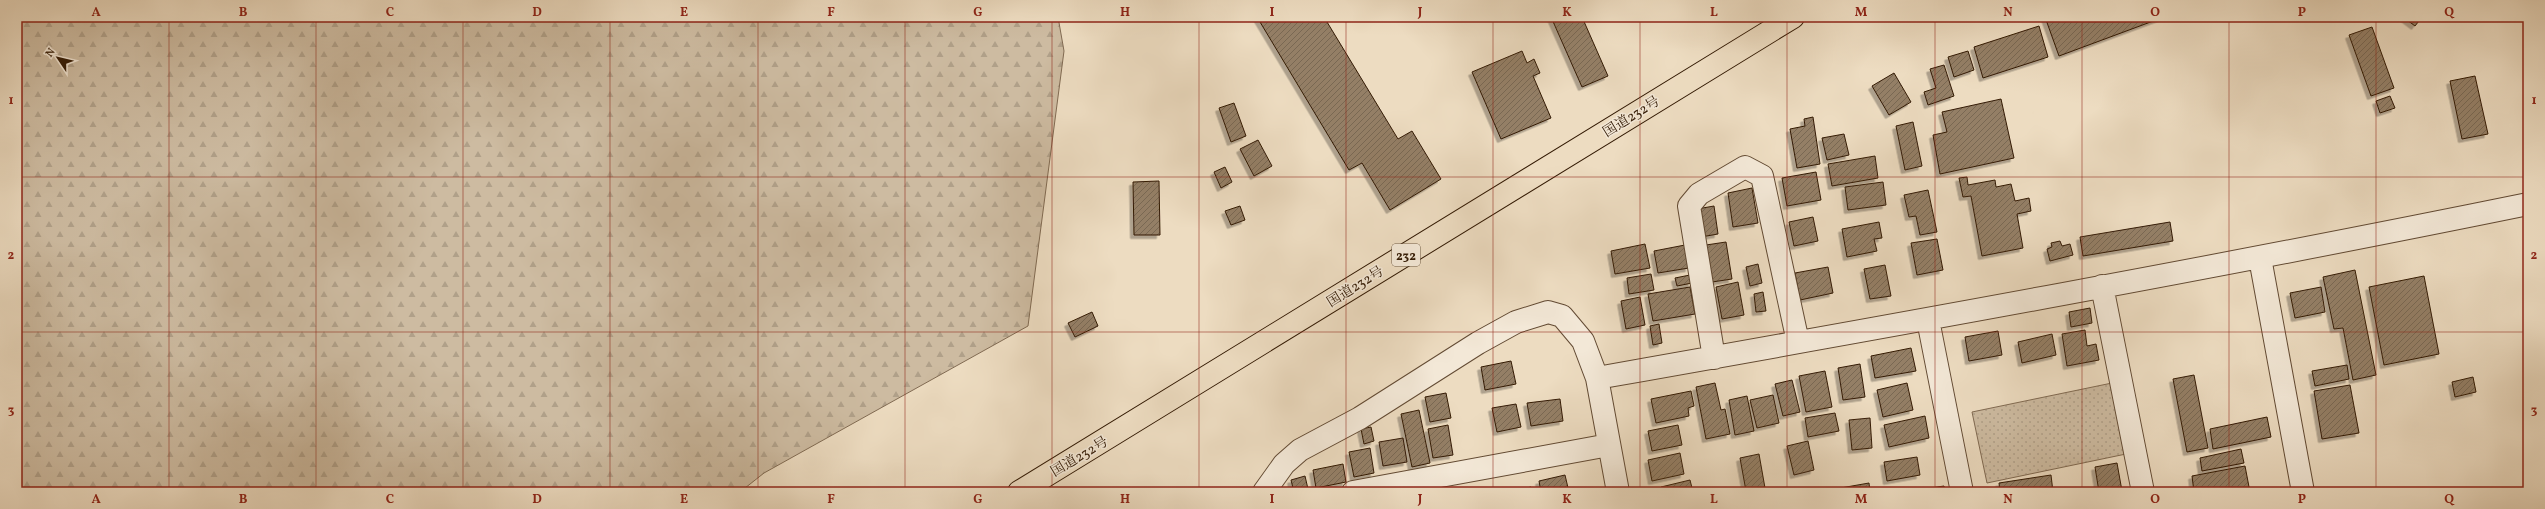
<svg xmlns="http://www.w3.org/2000/svg" width="2545" height="509" font-family="Vollkorn,'Noto Serif JP',serif">
  <style>
    .forest { fill: url(#forest-firs); stroke: #806a52 }
    .park { fill: url(#park-dots); stroke: #806a52 }
    .building { fill: url(#building-hatch); stroke: #331a04; filter: url(#shadow) }
    .lines { fill: none; stroke-linecap: round; stroke-linejoin: round }
    .minor-casing { stroke: #624a33; stroke-width: 24 }
    .highway-casing { stroke: #331a04; stroke-width: 24 }
    .minor { stroke: #f3e8d7; stroke-width: 22 }
    .highway { stroke: #eddcc1; stroke-width: 22 }
    .grid { fill: none; stroke: #8f2418; stroke-width: 1; stroke-opacity: 0.55 }
    .labels { text-anchor: middle; stroke-width: 3; stroke-linejoin: round; paint-order: stroke }
    .shield { fill: #f3e8d7; stroke: #6d5843; stroke-width: 1 }
    .shield-label { font-size: 13px; font-weight: bold; fill: #331a04 }
    .street-label { font-size: 14px; fill: #331a04; stroke: #f3e8d7 }
    .neatline { fill: none; stroke: #8f2418; stroke-width: 1.5 }
    .grid-label { font-size: 13px; text-anchor: middle; font-weight: bold; fill: #8f2418 }
  </style>
  <defs>
    <pattern id="forest-firs" width="22" height="20" patternUnits="userSpaceOnUse"><rect width="22" height="20" fill="#cdbba1"/><path d="M5 1l3.5 6h-7zM16 11l3.5 6h-7z" fill="#b0a089"/></pattern>
    <pattern id="park-dots" width="8" height="8" patternUnits="userSpaceOnUse"><rect width="8" height="8" fill="#cdbba1"/><path d="M2 2h.1M6 6h.1" fill="none" stroke="#b0a089" stroke-width="1.8" stroke-linecap="round"/></pattern>
    <pattern id="building-hatch" width="6" height="6" patternUnits="userSpaceOnUse"><rect width="6" height="6" fill="#947f66"/><path d="M-1 1l2-2M0 6l6-6M5 7l2-2" fill="none" stroke="#796752"/></pattern>
    <filter id="shadow"><feDropShadow dx="-3.5" dy="3.5" stdDeviation="0" flood-color="#0004"/></filter>
  </defs>
  <rect width="100%" height="100%" fill="#eddcc1"/>
  <filter id="stains"><feTurbulence type="fractalNoise" baseFrequency=".005" numOctaves="4"/><feColorMatrix values="0 0 0 0 .2 0 0 0 0 .09 0 0 0 0 .02 0 0 0 .5 -.17"/></filter>
  <radialGradient id="worn" r=".72"><stop offset=".6" stop-color="#630" stop-opacity="0"/><stop offset="1" stop-color="#630" stop-opacity=".3"/></radialGradient>
  <path class="forest" d="M17 17H1058L1064 51 1028 326 764 473 740 492H17Z"/>
  <path class="park" d="M2112 383 2126 454 1987 483 1972 412Z"/>
  <path class="building" d="M1257 17H1324L1398 139 1412 131 1441 179 1390 210 1362 163 1349 170Z
    M1551 17H1582L1608 76 1582 87Z
    M2045 17H2164L2059 56Z
    M2403 17H2422L2415 26Z
    M2039 26 2048 57 1983 78 1974 47Z
    M2372 27 2394 88 2371 96 2349 35Z
    M1522 51 1527 63 1534 59 1540 73 1533 76 1551 118 1501 139 1472 72Z
    M1968 51 1974 70 1954 77 1948 57Z
    M1944 65 1954 96 1928 105 1924 92 1936 88 1930 69Z
    M1894 73 1911 102 1889 115 1872 86Z
    M2475 76 2488 134 2462 139 2450 81Z
    M2390 96 2395 108 2380 113 2376 101Z
    M2001 99 2014 158 1940 174 1933 135 1947 132 1942 112Z
    M1234 103 1246 136 1231 142 1219 108Z
    M1813 117 1820 164 1797 168 1790 129 1805 126 1804 119Z
    M1913 122 1922 166 1905 170 1896 126Z
    M1844 134 1849 155 1827 160 1822 138Z
    M1258 140 1272 166 1254 176 1240 149Z
    M1875 156 1878 178 1832 186 1828 164Z
    M1225 167 1232 182 1221 188 1214 172Z
    M1816 172 1821 200 1787 206 1782 178Z
    M1967 177 1968 185 1995 180 1996 187 2011 184 2015 201 2029 198 2031 211 2017 214 2023 248 1982 256 1971 196 1963 197 1959 178Z
    M1159 181 1160 235H1134L1133 182Z
    M1883 182 1886 205 1848 210 1845 187Z
    M1752 188 1758 223 1733 227 1728 193Z
    M1928 190 1937 232 1920 235 1916 216 1909 217 1904 195Z
    M1240 206 1245 220 1231 225 1225 211Z
    M1714 206 1718 234 1701 237 1697 209Z
    M1813 217 1818 241 1794 246 1789 222Z
    M1879 222 1882 238 1874 239 1877 251 1847 257 1842 229Z
    M2170 222 2173 241 2083 256 2080 237Z
    M1937 239 1943 270 1917 275 1911 243Z
    M2060 241 2062 246 2070 244 2073 255 2050 261 2047 249 2052 247 2051 243Z
    M1726 242 1732 279 1712 282 1706 245Z
    M1645 244 1650 268 1615 274 1611 251Z
    M1685 245 1689 268 1658 273 1654 251Z
    M1758 264 1762 283 1750 286 1746 267Z
    M1885 265 1891 296 1870 299 1864 269Z
    M1828 267 1833 293 1800 300 1795 273Z
    M2355 270 2376 375 2353 380 2343 328 2334 329 2323 277Z
    M1651 274 1654 290 1629 294 1627 278Z
    M1690 275 1692 283 1677 286 1675 278Z
    M2424 276 2439 354 2384 365 2369 287Z
    M1738 282 1744 315 1722 319 1716 287Z
    M1690 287 1695 314 1653 321 1648 294Z
    M2321 287 2325 312 2295 318 2290 293Z
    M1763 292 1766 311 1756 312 1754 294Z
    M1640 297 1645 325 1626 329 1621 301Z
    M2090 308 2092 323 2071 327 2069 312Z
    M1092 312 1098 326 1075 337 1068 323Z
    M1659 324 1662 343 1653 345 1650 326Z
    M2085 330 2087 346 2096 344 2099 360 2067 366 2062 334Z
    M1998 331 2002 355 1969 361 1965 337Z
    M2052 334 2056 355 2022 363 2018 342Z
    M1911 348 1916 371 1875 378 1871 356Z
    M1511 361 1516 384 1485 390 1481 367Z
    M1860 364 1865 397 1843 400 1838 368Z
    M2347 365 2349 379 2315 386 2312 371Z
    M1825 371 1832 407 1806 412 1799 376Z
    M2194 375 2208 448 2187 452 2173 379Z
    M2473 377 2476 392 2455 397 2452 382Z
    M1792 380 1800 412 1783 416 1775 384Z
    M1715 383 1721 410 1725 409 1730 434 1706 439 1696 387Z
    M1907 383 1913 410 1883 417 1877 390Z
    M2350 385 2359 433 2322 439 2314 391Z
    M1691 391 1694 406 1688 408 1689 416 1656 423 1651 399Z
    M1446 393 1451 418 1430 422 1425 397Z
    M1773 395 1779 423 1757 428 1750 400Z
    M1747 396 1754 431 1735 435 1729 400Z
    M1560 399 1563 421 1531 426 1527 403Z
    M1516 404 1521 427 1497 432 1492 408Z
    M1419 410 1430 463 1412 467 1401 414Z
    M1835 413 1839 431 1808 437 1805 418Z
    M1925 416 1929 438 1889 447 1884 425Z
    M2267 417 2271 437 2213 449 2210 429Z
    M1870 418 1872 448 1852 450 1849 420Z
    M1448 425 1453 455 1433 458 1428 429Z
    M1678 425 1682 445 1652 451 1648 431Z
    M1371 427 1374 441 1364 444 1361 429Z
    M1403 438 1407 462 1383 466 1379 442Z
    M1808 441 1814 470 1794 475 1787 446Z
    M1370 448 1374 473 1354 477 1349 452Z
    M2241 449 2244 463 2202 471 2200 458Z
    M1680 453 1684 474 1652 481 1648 460Z
    M1759 454 1765 488 1746 491 1740 458Z
    M1917 457 1920 475 1887 481 1884 462Z
    M2117 463 2122 491 2099 492 2095 467Z
    M1343 464 1346 482 1316 488 1313 470Z
    M2245 466 2250 492H2194L2192 476Z
    M1565 475 1569 492H1541L1539 481Z
    M2051 475 2053 492H2000L1999 483Z
    M1305 476 1308 489 1294 492 1291 480Z
    M1690 480 1693 492H1662L1661 487Z
    M1869 483 1870 492H1836L1835 489Z
    M1944 486 1945 492H1912V491Z
    M1531 487 1532 492H1510Z
    M1482 489V492H1465Z"/>
  <g class="lines">
    <defs>
      <path id="minor" d="M2260 258 2303 492
        M2102 286 2143 492
        M1928 320 1962 492
        M1714 358 1689 206 1699 194 1745 167 1762 176 1798 342
        M1597 378C1908 323 2219 267 2528 204
        M1264 492 1284 464 1300 450 1360 418 1478 343 1516 322 1548 312 1562 316 1583 341 1597 378 1618 492
        M1353 492 1609 445"/>
      <path id="highway" d="M1019 492 1793 17"/>
    </defs>
    <use href="#minor" class="minor-casing"/>
    <use href="#highway" class="highway-casing"/>
    <use href="#minor" class="minor"/>
    <use href="#highway" class="highway"/>
  </g>
  <path class="grid" d="M169 17V492M316 17V492M463 17V492M610 17V492M758 17V492M905 17V492M1052 17V492M1199 17V492M1346 17V492M1493 17V492M1640 17V492M1787 17V492M1935 17V492M2082 17V492M2229 17V492M2376 17V492M17 177H2528M17 332H2528"/>
  <g class="labels">
    <rect class="shield" x="1392" y="244" width="28" height="22" rx="3"/>
    <g class="shield-label">
      <text x="1406" y="260">232</text>
    </g>
    <g class="street-label">
      <text transform="translate(1631 116) rotate(-32)" y="5">国道232号</text>
      <text transform="translate(1355 286) rotate(-32)" y="5">国道232号</text>
      <text transform="translate(1079 456) rotate(-31)" y="5">国道232号</text>
    </g>
  </g>
  <rect width="2545" height="509" fill="none" stroke="#eddcc1" stroke-width="44"/>
  <g transform="translate(58 58) rotate(305)" stroke="#f3e8d7" stroke-width="3" paint-order="stroke">
  <path d="M0-3L7 15L0 10L-7 15Z" fill="#331a04"/>
  <text y="-6" font-size="11" font-weight="bold" text-anchor="middle" fill="#331a04">N</text>
  </g>
  <rect x="22" y="22" width="2501" height="465" class="neatline"/>
  <g class="grid-label">
    <text x="96" y="16">A</text>
    <text x="243" y="16">B</text>
    <text x="390" y="16">C</text>
    <text x="537" y="16">D</text>
    <text x="684" y="16">E</text>
    <text x="831" y="16">F</text>
    <text x="978" y="16">G</text>
    <text x="1125" y="16">H</text>
    <text x="1272" y="16">I</text>
    <text x="1420" y="16">J</text>
    <text x="1567" y="16">K</text>
    <text x="1714" y="16">L</text>
    <text x="1861" y="16">M</text>
    <text x="2008" y="16">N</text>
    <text x="2155" y="16">O</text>
    <text x="2302" y="16">P</text>
    <text x="2449" y="16">Q</text>
    <text x="11" y="104">1</text>
    <text x="2534" y="104">1</text>
    <text x="11" y="259">2</text>
    <text x="2534" y="259">2</text>
    <text x="11" y="414">3</text>
    <text x="2534" y="414">3</text>
    <text x="96" y="503">A</text>
    <text x="243" y="503">B</text>
    <text x="390" y="503">C</text>
    <text x="537" y="503">D</text>
    <text x="684" y="503">E</text>
    <text x="831" y="503">F</text>
    <text x="978" y="503">G</text>
    <text x="1125" y="503">H</text>
    <text x="1272" y="503">I</text>
    <text x="1420" y="503">J</text>
    <text x="1567" y="503">K</text>
    <text x="1714" y="503">L</text>
    <text x="1861" y="503">M</text>
    <text x="2008" y="503">N</text>
    <text x="2155" y="503">O</text>
    <text x="2302" y="503">P</text>
    <text x="2449" y="503">Q</text>
  </g>
  <rect width="100%" height="100%" filter="url(#stains)"/>
  <rect width="100%" height="100%" fill="url(#worn)"/>
</svg>
